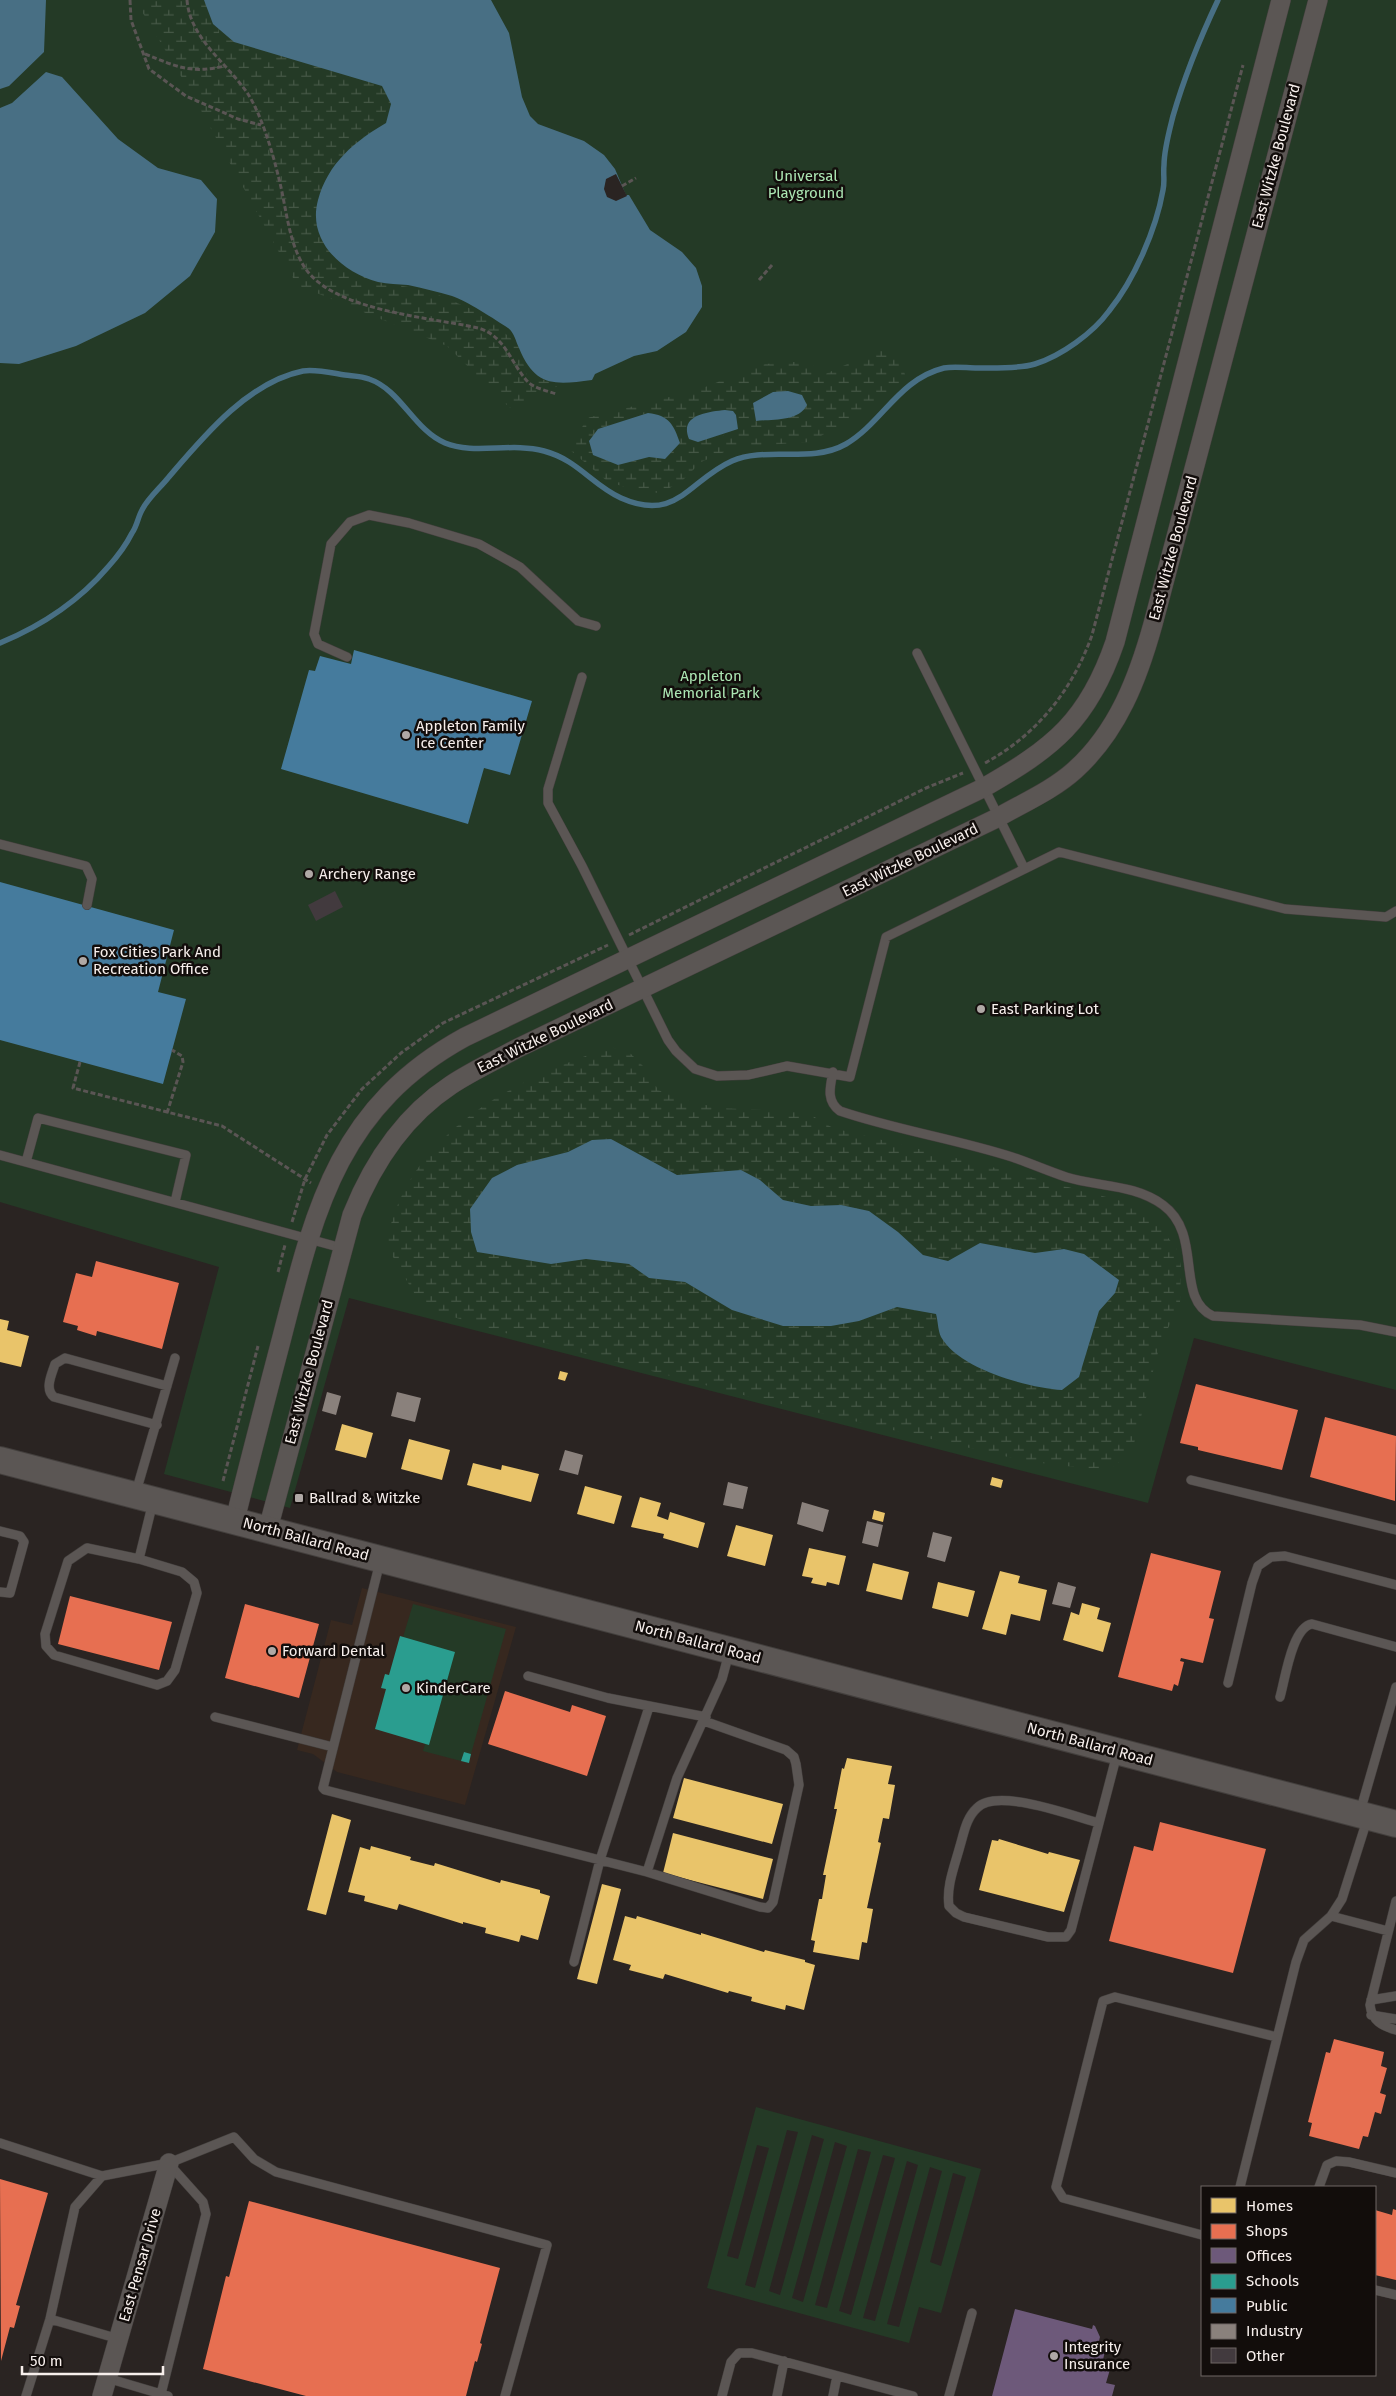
<svg xmlns="http://www.w3.org/2000/svg" width="1396" height="2396" font-family="'Fira Sans',sans-serif">
  <style>
    .education { fill: #37281f }
    .green { fill: #243a26; fill-rule: evenodd }
    .wetland { fill: url(#wetland-marsh); fill-rule: evenodd }
    .water { fill: #486f84 }
    .pier { fill: #2a2422 }
    .homes { fill: #e9c46a }
    .shops { fill: #e76f51 }
    .offices { fill: #6d597a }
    .schools { fill: #2a9d8f }
    .public { fill: #457b9d }
    .industry { fill: #8a817c }
    .lines { fill: none; stroke-linecap: round; stroke-linejoin: round }
    .stream { stroke: #486f84; stroke-width: 5.5 }
    .building { fill: #423a3e }
    .lane-casing { stroke: #433f3d; stroke-width: 10 }
    .street-casing { stroke: #433f3d; stroke-width: 20 }
    .secondary-casing { stroke: #433f3d; stroke-width: 28 }
    .path { stroke: #5a5554; stroke-width: 3; stroke-dasharray: 5 2.5; stroke-linecap: butt }
    .lane { stroke: #5b5654; stroke-width: 9 }
    .street { stroke: #5b5654; stroke-width: 19 }
    .secondary { stroke: #5b5654; stroke-width: 26 }
    .poi-dot { fill: #afa8a5; stroke: #120d0b; stroke-width: 2 }
    .labels { text-anchor: middle; stroke-width: 5; stroke-linejoin: round; paint-order: stroke }
    .street-label { font-size: 15px; fill: #f7efec; stroke: #120d0b }
    .park-label { font-size: 15px; fill: #ace6b3; stroke: #120d0b }
    .poi-label { font-size: 15px; fill: #f7efec; stroke: #120d0b; text-anchor: start }
  </style>
  <defs>
    <pattern id="wetland-marsh" width="20" height="14" patternUnits="userSpaceOnUse" patternTransform="scale(1.25)"><rect width="20" height="14" fill="#243a26"/><path d="M1 5h8M5 5V1M11 12h8M15 12V8" fill="none" stroke="#455746"/></pattern>
  </defs>
  <rect width="100%" height="100%" fill="#2a2422"/>
  <path class="education" d="M362 1588 516 1627 465 1805 337 1772 313 1754 297 1750 331 1620 352 1625Z"/>
  <path class="green" d="M0 0H1396V1390L1194 1338 1148 1503 349 1298 290 1508 164 1474 219 1267 0 1202Z
    M413 1604 506 1629 471 1754 464 1752 461 1761 423 1751 425 1744H429L454 1652 403 1637Z
    M756 2107 981 2169 941 2313 919 2307 909 2343 707 2288ZM787 2130 798 2132 755 2288 745 2285ZM812 2135 824 2139 780 2295 769 2291ZM835 2142 847 2146 803 2302 792 2298ZM757 2145 769 2148 738 2259 727 2256ZM858 2149 871 2152 827 2308 815 2305ZM883 2155 895 2158 851 2315 839 2311ZM907 2161 918 2165 875 2321 863 2318ZM930 2167 942 2171 899 2327 887 2324ZM953 2173 966 2177 941 2266 930 2262Z"/>
  <path class="wetland" d="M135 0H212L220 37 382 85 391 104 373 130 334 164 378 282 427 290 485 315 518 345 527 376 562 384 510 408 447 346 297 285 194 98Z
    M878 350C895 353 903 362 906 379L879 404 810 442 736 447 701 462 683 480 661 493 636 491 607 481 570 450 587 418 697 390 765 364 810 361 821 376ZM725 410 733 411 729 434 709 440 693 418ZM648 413C669 415 673 425 680 443L665 459 649 457 618 465 598 429Z
    M611 1047 631 1054 649 1072 658 1090 685 1100 718 1108 806 1112 833 1128 984 1165 1133 1204 1155 1221 1176 1248 1181 1265 1180 1303 1160 1345 1132 1451 1108 1471 1025 1461 751 1397 498 1331 422 1307 385 1243C391 1225 396 1205 405 1189 447 1112 532 1074 611 1047ZM611 1139 677 1175 741 1170 760 1180 783 1200 811 1206 841 1205 898 1232 923 1255 948 1261 980 1243 1035 1253 1064 1249 1115 1293 1099 1311 1079 1377 1062 1390C1027 1388 960 1369 942 1337 938 1331 938 1321 936 1315L897 1307 859 1321 705 1294 685 1282 649 1278 629 1264 586 1259 551 1264 546 1158C569 1152 588 1141 611 1139Z"/>
  <path class="water" d="M0 0H46L44 52 9 86 0 89Z
    M204 0H491L509 33 522 97 530 116 538 124 584 141 604 155 615 169 626 195H629L650 230 682 252 696 268 702 286V307L686 332 657 351 634 356 595 374 592 380C554 385 535 387 519 348 516 342 514 332 508 328 496 320 465 300 452 296 438 292 423 288 408 285 398 284 388 284 378 282 341 272 307 240 318 200 328 163 355 141 386 123L391 104 382 86 234 42 213 24Z
    M46 72 62 77 118 139 158 168 201 180 217 199 215 232 190 276 145 313 76 346 19 364 0 363V108L12 103Z
    M788 391 802 395 807 405C798 422 773 419 756 421L753 403 773 392Z
    M725 410 733 411 736 415 738 429 698 442 689 439C679 415 707 412 725 410Z
    M648 413C669 415 674 425 680 443L665 459 649 457 618 465 593 455 589 441 598 429Z
    M611 1139 677 1175 741 1170 760 1180 783 1200 811 1206 841 1205 869 1211 898 1232 923 1255 948 1261 980 1243 1035 1253 1064 1249 1084 1254 1119 1280 1115 1293 1099 1311 1079 1377 1062 1390C1028 1388 959 1369 941 1337 938 1331 938 1321 936 1314L897 1307 859 1321 831 1326H783L732 1310 685 1282 649 1278 629 1264 586 1259 551 1264 477 1252 471 1232 470 1209 492 1178 517 1165 568 1152 592 1140Z"/>
  <path class="pier" d="M616 174 627 196 616 201 607 197 604 189 606 179Z"/>
  <path class="homes" d="M0 1319 9 1321 7 1330 29 1336 21 1367 0 1362Z
    M560 1371 568 1373 565 1381 558 1379Z
    M342 1424 373 1433 366 1458 335 1450Z
    M409 1439 450 1450 442 1480 401 1469Z
    M473 1463 501 1470 502 1465 539 1474 531 1502 467 1485Z
    M992 1477 1003 1480 1001 1488 990 1485Z
    M585 1486 622 1496 614 1524 577 1514Z
    M640 1497 661 1503 657 1516 668 1520 670 1512 705 1523 698 1548 663 1538 664 1534 631 1527Z
    M874 1510 885 1513 883 1522 872 1519Z
    M736 1525 773 1535 765 1566 727 1556Z
    M809 1548 846 1556 839 1585 827 1582 826 1586 811 1583 813 1578 802 1576Z
    M873 1563 909 1572 902 1600 866 1591Z
    M1000 1571 1020 1576 1018 1583 1047 1590 1040 1621 1011 1614 1006 1635 982 1629Z
    M938 1582 975 1591 968 1617 932 1608Z
    M1082 1603 1100 1608 1097 1619 1111 1623 1103 1652 1063 1640 1071 1612 1079 1615Z
    M847 1758 892 1766 888 1784 895 1785 889 1819 883 1818 878 1842 881 1843 867 1908 873 1909 867 1943 862 1942 859 1960 813 1952 815 1941 811 1940 819 1899H822L826 1875H823L837 1809H834L842 1768 844 1769Z
    M684 1778 783 1804 772 1844 673 1818Z
    M332 1814 351 1820 326 1915 307 1910Z
    M673 1833 773 1859 763 1899 663 1873Z
    M999 1839 1048 1854 1049 1852 1080 1860 1064 1912 979 1890 992 1840 998 1841Z
    M371 1846 411 1857 410 1860 434 1866 435 1863 500 1883 501 1880 540 1890V1893L550 1896 538 1940 521 1935 519 1942 485 1933 486 1928 463 1922V1924L399 1904 397 1910 364 1901 365 1896 348 1892 360 1847 370 1850Z
    M602 1884 621 1889 597 1984 577 1979Z
    M625 1916 636 1919 637 1916 701 1935V1933L764 1952 765 1950 805 1960V1962L815 1965 804 2010 786 2005 785 2010 751 2001 752 1997 729 1991 728 1993 665 1974 663 1979 629 1970 631 1965 613 1960Z"/>
  <path class="shops" d="M96 1261 179 1283 162 1349 97 1331 96 1336 77 1330 78 1326 63 1322 76 1273 92 1277Z
    M1196 1384 1298 1410 1282 1470 1198 1450V1447L1180 1443Z
    M1325 1417 1396 1436 1395 1501 1310 1477Z
    M1151 1553 1221 1571 1209 1618 1214 1619 1203 1663 1181 1658 1180 1661 1184 1662 1178 1686 1174 1684 1172 1691 1118 1677Z
    M70 1596 172 1622 159 1670 58 1644Z
    M245 1604 319 1624 299 1698 225 1678Z
    M505 1691 570 1712 572 1705 606 1716 587 1776 488 1744Z
    M1160 1822 1266 1849 1233 1973 1109 1941 1134 1846 1153 1851Z
    M1334 2039 1384 2052 1381 2066 1387 2068 1380 2093 1386 2095 1381 2114 1375 2112 1368 2137 1363 2136 1359 2149 1309 2136 1312 2123 1308 2122 1326 2052 1330 2053Z
    M0 2179 48 2193 16 2305 20 2306 14 2328 10 2327 1 2361Z
    M249 2201 500 2268 480 2343 482 2344 477 2362 475 2361 466 2396H306L203 2369 226 2276 229 2277Z
    M1393 2209 1396 2210V2280L1375 2275V2210L1392 2215Z"/>
  <path class="offices" d="M1015 2309 1092 2329 1093 2325 1095 2326 1100 2337 1098 2345 1106 2347 1102 2364 1111 2366 1106 2383 1115 2385 1112 2396H992Z"/>
  <path class="schools" d="M400 1636 455 1652 429 1745 375 1729 386 1689 381 1688 385 1674 389 1675Z
    M464 1752 471 1754 469 1763 461 1761Z"/>
  <path class="public" d="M354 650 532 701 510 775 484 768 468 824 281 769 309 670 315 671 320 656 351 664Z
    M0 882 174 930 158 992 186 999 163 1084 0 1040Z"/>
  <path class="industry" d="M327 1392 341 1396 336 1415 322 1411Z
    M397 1392 421 1398 415 1422 391 1416Z
    M565 1450 583 1455 578 1475 559 1470Z
    M728 1482 748 1487 743 1509 723 1505Z
    M802 1502 829 1510 823 1532 797 1524Z
    M867 1521 883 1525 878 1547 862 1543Z
    M933 1532 952 1537 945 1562 927 1557Z
    M1058 1582 1076 1587 1070 1608 1052 1604Z"/>
  <g class="lines">
    <path class="stream" d="M0 643C41 626 79 601 108 567 117 557 126 545 132 533 137 526 138 517 142 510 148 498 160 488 168 478 203 437 248 382 303 371 316 369 332 373 345 375 352 376 362 376 369 379 401 390 414 430 445 443 474 455 511 442 544 451 578 460 592 485 621 498 677 523 689 480 732 461 766 446 811 464 846 444 882 423 899 379 944 368 954 366 967 368 977 368 995 368 1018 369 1035 364 1061 356 1093 333 1109 311 1134 280 1156 230 1163 190 1165 182 1163 174 1164 165 1164 150 1169 132 1173 116 1184 78 1201 36 1218 0"/>
  </g>
  <path class="building" d="M335 891 343 907 316 921 308 905Z"/>
  <g class="lines">
    <defs>
      <path id="lane" d="M917 653 1024 868
        M347 657 318 644 314 634 331 544 350 522 369 515 409 523 479 544 520 567 578 621 596 626
        M582 677 548 789V803L582 866 668 1040 676 1051 695 1069 717 1076 748 1075 787 1066 850 1077 886 937 1059 852 1285 909 1386 917 1396 911
        M0 844 86 866 92 879 87 905
        M833 1072C830 1087 826 1101 840 1111 896 1130 956 1139 1012 1157 1030 1163 1048 1171 1066 1177 1098 1187 1135 1184 1163 1205 1204 1235 1174 1298 1213 1316L1360 1325 1396 1332
        M0 1155 342 1248
        M26 1162 38 1118 186 1155 175 1202
        M157 1425 54 1397C44 1389 52 1374 55 1364L65 1358 167 1386
        M1191 1480 1396 1530
        M136 1492 175 1358
        M0 1531 20 1536 24 1542 10 1593 0 1592
        M139 1559 87 1548 68 1561 45 1634 46 1646 54 1655 157 1685 167 1681 175 1670 197 1593 194 1582 182 1572 139 1559 153 1502
        M380 1562 323 1788 325 1790 647 1872 677 1778 722 1679 729 1653
        M528 1676 608 1698 706 1717
        M1228 1683 1252 1583 1258 1566 1271 1557 1285 1556 1396 1585
        M1280 1697C1285 1680 1292 1627 1312 1624L1396 1647
        M215 1717 333 1747
        M1360 1812 1396 1687
        M1099 1823 1071 1930 1066 1937H1048L964 1917 956 1913 949 1906C946 1886 955 1865 960 1846 964 1833 966 1818 977 1808 997 1787 1072 1816 1099 1823L1117 1754
        M647 1872 760 1907 768 1908 773 1902 799 1785 796 1764 794 1757 786 1750 704 1721
        M1396 1901 1370 2005C1372 2021 1382 2026 1396 2030
        M1331 1916 1388 1931
        M574 1962 600 1860 649 1707
        M1371 2000 1396 1996
        M1371 2015 1396 2019
        M0 2143 102 2176 169 2163 234 2137 254 2159 276 2172 547 2245 505 2396
        M1240 2187 1296 1962 1304 1940 1331 1916 1342 1899 1367 1820
        M1319 2187 1327 2165 1336 2161 1349 2162 1396 2173
        M1202 2235 1063 2198 1056 2187 1103 2001 1115 1997 1277 2037
        M1375 2290 1396 2295
        M50 2319 119 2339
        M107 2378 168 2396
        M161 2394 206 2214 203 2202 169 2164
        M26 2396 50 2319 75 2207 102 2176
        M722 2396 731 2362 739 2353H752L913 2396
        M777 2396 784 2361
        M833 2396 837 2376
        M949 2396 972 2313"/>
      <path id="street" d="M235 1520C250 1459 266 1398 282 1337 315 1208 339 1106 465 1037L983 788C1053 748 1088 721 1115 642L1281 0
        M268 1529 352 1215C372 1165 404 1116 451 1085 472 1071 496 1060 518 1048L997 818C1023 803 1053 790 1075 770 1118 731 1138 678 1153 624L1318 0
        M102 2396 169 2163"/>
      <path id="secondary" d="M0 1460 1396 1824"/>
    </defs>
    <use href="#lane" class="lane-casing"/>
    <use href="#street" class="street-casing"/>
    <use href="#secondary" class="secondary-casing"/>
    <path class="path" d="M130 0 131 20 149 69 186 96 238 119 261 125
      M187 0C190 39 228 64 248 94 262 116 273 154 279 179 286 206 288 238 302 263 327 311 430 317 478 328 505 335 511 364 528 382 534 388 548 391 556 394
      M145 54C178 67 190 74 225 66
      M622 186 636 178
      M759 280 772 265
      M985 763C1037 735 1073 689 1092 635L1243 65
      M629 935 926 788 963 773
      M80 1062 73 1088 222 1126 311 1183
      M167 1113 183 1062 182 1056 172 1050
      M292 1222 305 1179 327 1135 362 1089 401 1053 443 1023 608 945
      M278 1272 285 1245
      M223 1481 258 1346"/>
    <use href="#lane" class="lane"/>
    <use href="#street" class="street"/>
    <use href="#secondary" class="secondary"/>
  </g>
  <g class="poi-dot">
    <circle cx="406" cy="735" r="5"/>
    <circle cx="309" cy="874" r="5"/>
    <circle cx="83" cy="961" r="5"/>
    <circle cx="981" cy="1009" r="5"/>
    <rect x="294" y="1493" width="10" height="10" rx="2.5"/>
    <circle cx="272" cy="1651" r="5"/>
    <circle cx="406" cy="1688" r="5"/>
    <circle cx="1054" cy="2356" r="5"/>
  </g>
  <g class="labels">
    <g class="street-label">
      <text transform="translate(1276 156) rotate(-75)" y="5">East Witzke Boulevard</text>
      <text transform="translate(1173 548) rotate(-75)" y="5">East Witzke Boulevard</text>
      <text transform="translate(910 860) rotate(-26)" y="5">East Witzke Boulevard</text>
      <text transform="translate(545 1036) rotate(-26)" y="5">East Witzke Boulevard</text>
      <text transform="translate(309 1372) rotate(-75)" y="5">East Witzke Boulevard</text>
      <text transform="translate(306 1539) rotate(15)" y="5">North Ballard Road</text>
      <text transform="translate(698 1642) rotate(15)" y="5">North Ballard Road</text>
      <text transform="translate(1090 1744) rotate(15)" y="5">North Ballard Road</text>
      <text transform="translate(140 2265) rotate(-74)" y="5">East Pensar Drive</text>
    </g>
    <g class="park-label">
      <text x="806" y="181">Universal<tspan x="806" dy="17">Playground</tspan></text>
      <text x="711" y="681">Appleton<tspan x="711" dy="17">Memorial Park</tspan></text>
    </g>
    <g class="poi-label">
      <text x="416" y="731">Appleton Family<tspan x="416" dy="17">Ice Center</tspan></text>
      <text x="319" y="879">Archery Range</text>
      <text x="93" y="957">Fox Cities Park And<tspan x="93" dy="17">Recreation Office</tspan></text>
      <text x="991" y="1014">East Parking Lot</text>
      <text x="309" y="1503">Ballrad &amp; Witzke</text>
      <text x="282" y="1656">Forward Dental</text>
      <text x="416" y="1693">KinderCare</text>
      <text x="1064" y="2352">Integrity<tspan x="1064" dy="17">Insurance</tspan></text>
    </g>
  </g>
  <rect x="1201" y="2186" width="175" height="190" fill="#120d0b" stroke="#6e6765"/>
  <rect x="1211" y="2198" width="25" height="15" fill="#e9c46a" stroke="#6e6765"/>
  <text x="1246" y="2211" font-size="15" fill="#f7efec">Homes</text>
  <rect x="1211" y="2224" width="25" height="15" fill="#e76f51" stroke="#6e6765"/>
  <text x="1246" y="2236" font-size="15" fill="#f7efec">Shops</text>
  <rect x="1211" y="2248" width="25" height="15" fill="#6d597a" stroke="#6e6765"/>
  <text x="1246" y="2261" font-size="15" fill="#f7efec">Offices</text>
  <rect x="1211" y="2274" width="25" height="15" fill="#2a9d8f" stroke="#6e6765"/>
  <text x="1246" y="2286" font-size="15" fill="#f7efec">Schools</text>
  <rect x="1211" y="2298" width="25" height="15" fill="#457b9d" stroke="#6e6765"/>
  <text x="1246" y="2311" font-size="15" fill="#f7efec">Public</text>
  <rect x="1211" y="2324" width="25" height="15" fill="#8a817c" stroke="#6e6765"/>
  <text x="1246" y="2336" font-size="15" fill="#f7efec">Industry</text>
  <rect x="1211" y="2348" width="25" height="15" fill="#423a3e" stroke="#6e6765"/>
  <text x="1246" y="2361" font-size="15" fill="#f7efec">Other</text>
  <path d="M22 2366v8h141v-8" fill="none" stroke="#f7efec" stroke-width="2.5"/>
  <text x="30" y="2366" font-size="15" fill="#f7efec" stroke="#120d0b" stroke-width="4" paint-order="stroke">50 m</text>
</svg>
